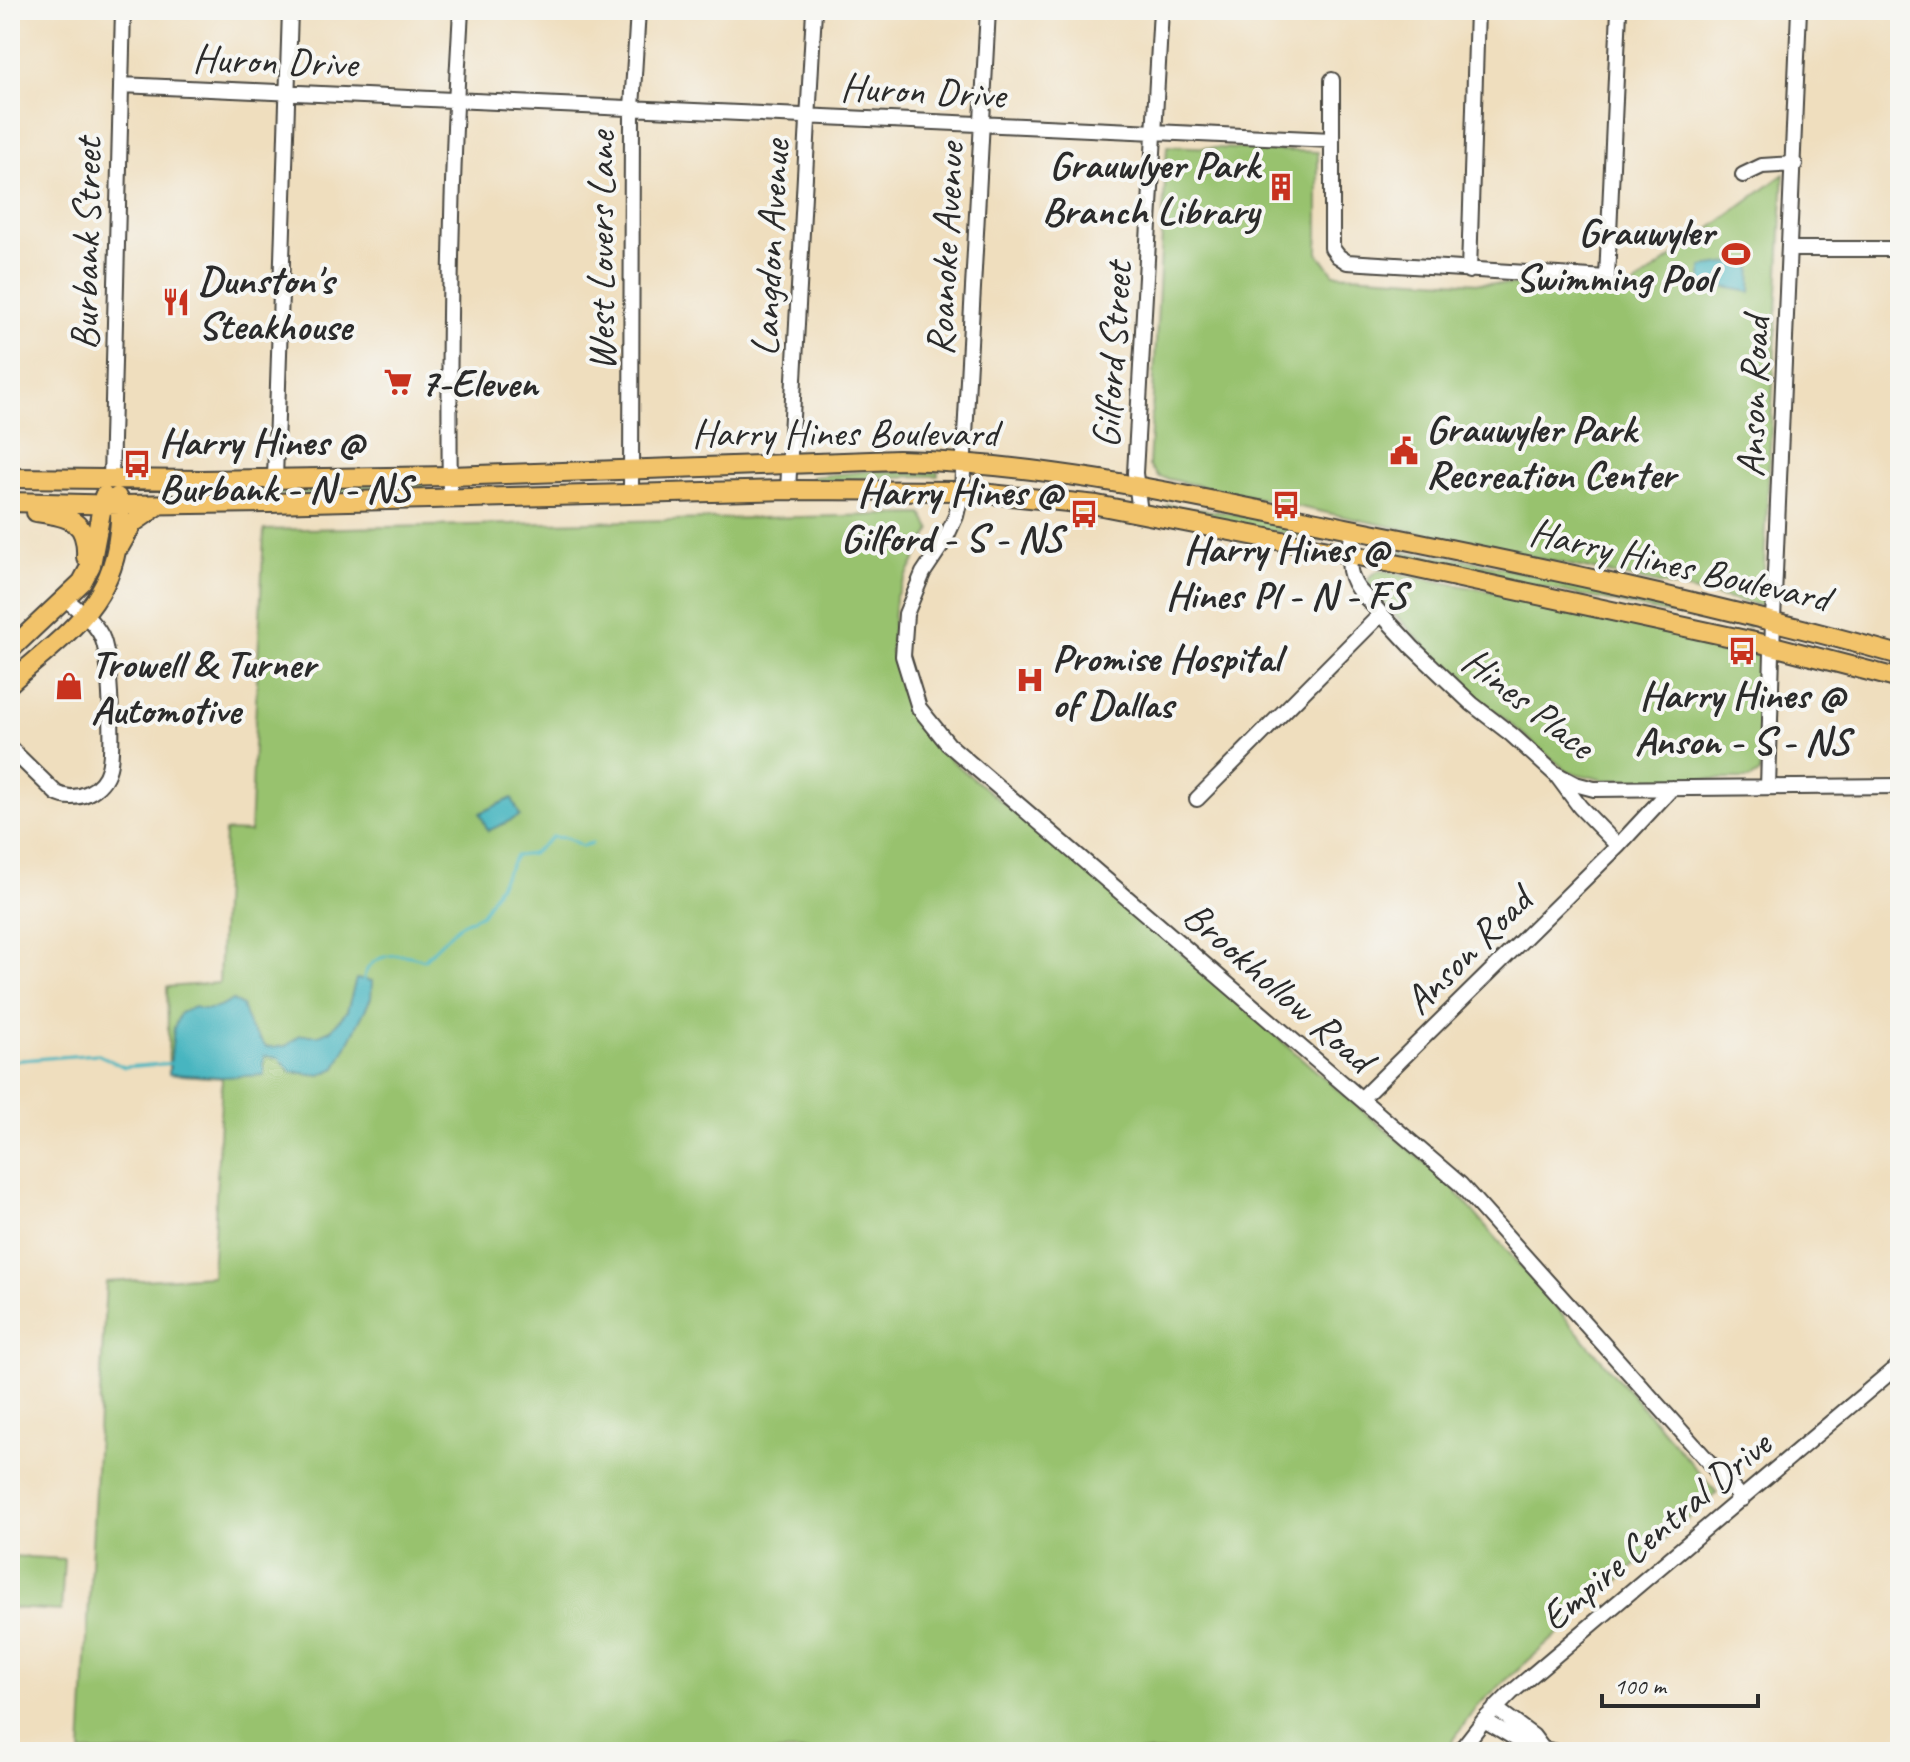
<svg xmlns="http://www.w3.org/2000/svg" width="1910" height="1762" font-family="Caveat,sans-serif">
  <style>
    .green { fill: #98c26e; stroke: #62764c; stroke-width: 2 }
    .water { fill: #46b5c0; stroke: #387076; stroke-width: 2 }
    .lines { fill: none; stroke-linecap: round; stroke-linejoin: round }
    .stream { stroke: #46b5c0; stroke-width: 3 }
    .minor-casing { stroke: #484641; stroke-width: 18 }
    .major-casing { stroke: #484641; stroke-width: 22 }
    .minor { stroke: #fff; stroke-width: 14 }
    .major { stroke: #f2c36a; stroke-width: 18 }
    .labels { text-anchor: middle; stroke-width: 8; stroke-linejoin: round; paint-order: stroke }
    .street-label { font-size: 40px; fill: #2b2b2b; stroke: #f6f6f2 }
    .poi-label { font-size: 40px; font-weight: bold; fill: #2b2b2b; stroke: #f6f6f2; text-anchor: start }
  </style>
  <rect width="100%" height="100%" fill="#f6f6f2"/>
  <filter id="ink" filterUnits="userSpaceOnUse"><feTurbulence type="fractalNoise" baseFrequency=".0125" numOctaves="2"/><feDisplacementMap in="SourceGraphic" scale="16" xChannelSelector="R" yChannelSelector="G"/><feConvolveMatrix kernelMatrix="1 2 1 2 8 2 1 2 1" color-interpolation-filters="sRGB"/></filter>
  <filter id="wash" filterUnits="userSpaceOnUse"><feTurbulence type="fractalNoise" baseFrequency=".006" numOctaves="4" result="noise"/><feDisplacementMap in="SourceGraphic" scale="32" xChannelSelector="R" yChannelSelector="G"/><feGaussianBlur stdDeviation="1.8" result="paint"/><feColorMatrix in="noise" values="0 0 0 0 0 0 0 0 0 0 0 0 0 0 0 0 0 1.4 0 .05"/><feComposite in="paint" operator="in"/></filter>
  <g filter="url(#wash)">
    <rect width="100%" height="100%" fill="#efdebe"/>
    <path class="green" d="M1167 146 1318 152V253L1334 274 1625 292 1784 174 1762 606 1159 477 1149 466Z
      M869 471 938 472V476C896 475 854 480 812 481V477Z
      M425 482 426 488 380 491 360 495H240L292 486Z
      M1167 505 1236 514 1324 531 1322 541 1166 510Z
      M922 514 931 530 895 598 891 651 909 709 941 752 1109 890 1346 1097 1445 1179 1717 1493 1477 1706 1446 1750 1441 1752H81L106 1282 212 1276 222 1078 169 1074 167 987 219 983 225 831 250 832 264 530Z
      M1374 546 1410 553 1454 557 1749 622V627L1705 617 1670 614 1374 551Z
      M1379 570 1494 592 1738 648 1736 651 1743 655 1744 652 1754 654 1764 663 1760 773 1751 779 1605 780 1568 772 1457 679 1372 591 1368 583 1369 577Z
      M10 1556 64 1559 61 1611 10 1608Z"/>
    <path class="water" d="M1752 260 1751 292 1702 283V267Z
      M512 798 520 816 488 831 480 813Z
      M356 979 372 981 371 998 336 1068 321 1075 291 1072 279 1058 264 1056V1075L222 1077 169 1074 174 1028 180 1013 194 1007C208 1012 220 1009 232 1000L242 1006 250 1028 266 1047 286 1046 300 1035H319L331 1030 347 1011Z"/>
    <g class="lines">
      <path class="stream" d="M363 982C367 952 401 951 424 960L458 926 482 914 516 856 532 854 552 837 567 838 582 846 592 843
        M10 1061 97 1054 124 1067 175 1063"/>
    </g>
  </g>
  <g filter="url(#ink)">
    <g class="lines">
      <defs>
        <path id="minor" d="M988 10 962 491 956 516 945 540 923 573 906 614 903 656 919 708 948 744 1460 1184 1742 1499
          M1332 80V248L1338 256 1347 262 1607 278 1619 10
          M121 85 1332 140
          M1743 175 1762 166 1795 164
          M1789 249H1900
          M1469 271 1477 10
          M111 479 123 10
          M275 479 290 10
          M788 490 814 10
          M631 493 632 108 638 10
          M450 500C448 337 451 173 461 10
          M1140 513 1135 473 1161 10
          M1353 529C1350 550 1344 570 1358 589L1412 647 1472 704 1512 735 1554 773 1575 784 1594 789 1900 786
          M10 748 56 793C76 804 103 791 109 768 114 749 110 658 103 640 97 623 79 611 66 599
          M1557 776 1580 807 1618 846
          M1768 787 1773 620 1799 10
          M1197 799 1381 614
          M1361 1099 1618 846 1672 788
          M1495 1708 1533 1736 1542 1748
          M1484 1720 1528 1746 1558 1752
          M1459 1752 1484 1720 1511 1693 1900 1364"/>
        <path id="major" d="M10 478 201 480 450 476 898 460C1050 463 1198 498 1346 528 1532 565 1717 604 1900 655
          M10 502 120 505 269 503 788 490 962 491 1097 505 1349 554 1773 646 1900 679
          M36 512C68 517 88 519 86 557
          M120 546 133 523 159 505
          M10 650 82 582 91 565 104 496
          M10 683C58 640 110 608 118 539 120 525 122 510 117 497"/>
      </defs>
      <use href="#minor" class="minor-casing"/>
      <use href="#major" class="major-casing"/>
      <use href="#minor" class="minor"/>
      <use href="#major" class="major"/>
    </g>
  </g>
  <defs>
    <symbol id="building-bare" viewBox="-9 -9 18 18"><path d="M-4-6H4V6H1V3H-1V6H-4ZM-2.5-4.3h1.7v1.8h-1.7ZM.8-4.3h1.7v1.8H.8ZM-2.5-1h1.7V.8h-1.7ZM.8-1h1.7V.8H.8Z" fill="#c8321e" stroke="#f6f6f2" stroke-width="2.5" paint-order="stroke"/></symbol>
    <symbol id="stadium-bare" viewBox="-9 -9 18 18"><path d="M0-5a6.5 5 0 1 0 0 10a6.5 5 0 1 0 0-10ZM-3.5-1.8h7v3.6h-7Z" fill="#c8321e" stroke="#f6f6f2" stroke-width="2.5" paint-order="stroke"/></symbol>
    <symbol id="restaurant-bare" viewBox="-9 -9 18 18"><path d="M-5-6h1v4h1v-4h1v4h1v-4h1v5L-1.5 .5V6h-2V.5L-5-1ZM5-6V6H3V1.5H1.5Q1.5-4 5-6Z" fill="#c8321e" stroke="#f6f6f2" stroke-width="2.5" paint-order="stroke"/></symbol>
    <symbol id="supermarket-bare" viewBox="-9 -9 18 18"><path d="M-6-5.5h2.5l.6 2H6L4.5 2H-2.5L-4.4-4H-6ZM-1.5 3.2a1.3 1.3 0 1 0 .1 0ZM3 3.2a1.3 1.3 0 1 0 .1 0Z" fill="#c8321e" stroke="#f6f6f2" stroke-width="2.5" paint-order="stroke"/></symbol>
    <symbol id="civic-bare" viewBox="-9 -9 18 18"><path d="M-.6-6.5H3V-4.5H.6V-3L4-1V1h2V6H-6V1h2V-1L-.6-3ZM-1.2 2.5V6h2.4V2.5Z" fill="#c8321e" stroke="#f6f6f2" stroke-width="2.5" paint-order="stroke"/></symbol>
    <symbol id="bus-bare" viewBox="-9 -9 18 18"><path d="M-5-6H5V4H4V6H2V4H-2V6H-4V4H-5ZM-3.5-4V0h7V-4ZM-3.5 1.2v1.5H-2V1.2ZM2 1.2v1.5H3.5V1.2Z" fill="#c8321e" stroke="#f6f6f2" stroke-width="2.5" paint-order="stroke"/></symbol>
    <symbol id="hospital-bare" viewBox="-9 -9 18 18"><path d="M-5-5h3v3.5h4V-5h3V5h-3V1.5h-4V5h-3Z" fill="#c8321e" stroke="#f6f6f2" stroke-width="2.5" paint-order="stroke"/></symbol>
    <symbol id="shop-bare" viewBox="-9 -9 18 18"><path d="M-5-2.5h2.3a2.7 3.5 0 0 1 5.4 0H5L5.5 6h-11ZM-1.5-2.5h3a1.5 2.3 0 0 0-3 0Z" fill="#c8321e" stroke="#f6f6f2" stroke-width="2.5" paint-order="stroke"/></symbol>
  </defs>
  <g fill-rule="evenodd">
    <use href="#building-bare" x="1261" y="167" width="40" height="40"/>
    <use href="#stadium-bare" x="1716" y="234" width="40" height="40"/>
    <use href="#restaurant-bare" x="156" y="282" width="40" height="40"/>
    <use href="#supermarket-bare" x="378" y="362" width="40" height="40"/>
    <use href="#civic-bare" x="1384" y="431" width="40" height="40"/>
    <use href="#bus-bare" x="117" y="444" width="40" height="40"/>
    <use href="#bus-bare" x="1266" y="485" width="40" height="40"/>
    <use href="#bus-bare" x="1064" y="494" width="40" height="40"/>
    <use href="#bus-bare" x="1722" y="631" width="40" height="40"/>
    <use href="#hospital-bare" x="1010" y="660" width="40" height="40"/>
    <use href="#shop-bare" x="49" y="666" width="40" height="40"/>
  </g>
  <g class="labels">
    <g class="street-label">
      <text transform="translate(275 60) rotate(2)" y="14">Huron Drive</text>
      <text transform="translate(923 90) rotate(3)" y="14">Huron Drive</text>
      <text transform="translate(85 244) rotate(-89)" y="14">Burbank Street</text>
      <text transform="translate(769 248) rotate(-87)" y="14">Langdon Avenue</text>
      <text transform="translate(944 249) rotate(-87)" y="14">Roanoke Avenue</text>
      <text transform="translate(600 251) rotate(-90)" y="14">West Lovers Lane</text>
      <text transform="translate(1111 355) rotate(-86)" y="14">Gilford Street</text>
      <text transform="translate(1752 397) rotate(-88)" y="14">Anson Road</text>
      <text x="845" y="446">Harry Hines Boulevard</text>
      <text transform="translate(1680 564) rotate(13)" y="14">Harry Hines Boulevard</text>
      <text transform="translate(1529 702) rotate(38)" y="14">Hines Place</text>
      <text transform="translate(1467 950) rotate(-45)" y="14">Anson Road</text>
      <text transform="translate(1279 986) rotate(41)" y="14">Brookhollow Road</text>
      <text transform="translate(1655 1530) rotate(-40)" y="14">Empire Central Drive</text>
    </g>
    <g class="poi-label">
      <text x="1259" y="178" text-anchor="end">Grauwlyer Park<tspan x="1259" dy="46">Branch Library</tspan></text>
      <text x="1714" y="245" text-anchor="end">Grauwyler<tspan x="1714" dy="46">Swimming Pool</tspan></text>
      <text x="198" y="293">Dunston's<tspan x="198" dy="46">Steakhouse</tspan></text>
      <text x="420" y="396">7-Eleven</text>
      <text x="1426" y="442">Grauwyler Park<tspan x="1426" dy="46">Recreation Center</tspan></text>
      <text x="159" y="455">Harry Hines @<tspan x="159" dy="46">Burbank - N - NS</tspan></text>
      <text x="1062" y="505" text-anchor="end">Harry Hines @<tspan x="1062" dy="46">Gilford - S - NS</tspan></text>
      <text x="1286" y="562" text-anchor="middle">Harry Hines @<tspan x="1286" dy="46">Hines Pl - N - FS</tspan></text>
      <text x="1052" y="671">Promise Hospital<tspan x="1052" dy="46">of Dallas</tspan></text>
      <text x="91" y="677">Trowell &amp; Turner<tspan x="91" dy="46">Automotive</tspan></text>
      <text x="1742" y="708" text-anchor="middle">Harry Hines @<tspan x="1742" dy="46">Anson - S - NS</tspan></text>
    </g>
  </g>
  <rect width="1910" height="1762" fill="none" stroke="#f6f6f2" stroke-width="40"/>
  <path d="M1602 1694v12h156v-12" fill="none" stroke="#2b2b2b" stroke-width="4"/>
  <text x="1614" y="1694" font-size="24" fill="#2b2b2b" stroke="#f6f6f2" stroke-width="6" paint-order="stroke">100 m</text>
</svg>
